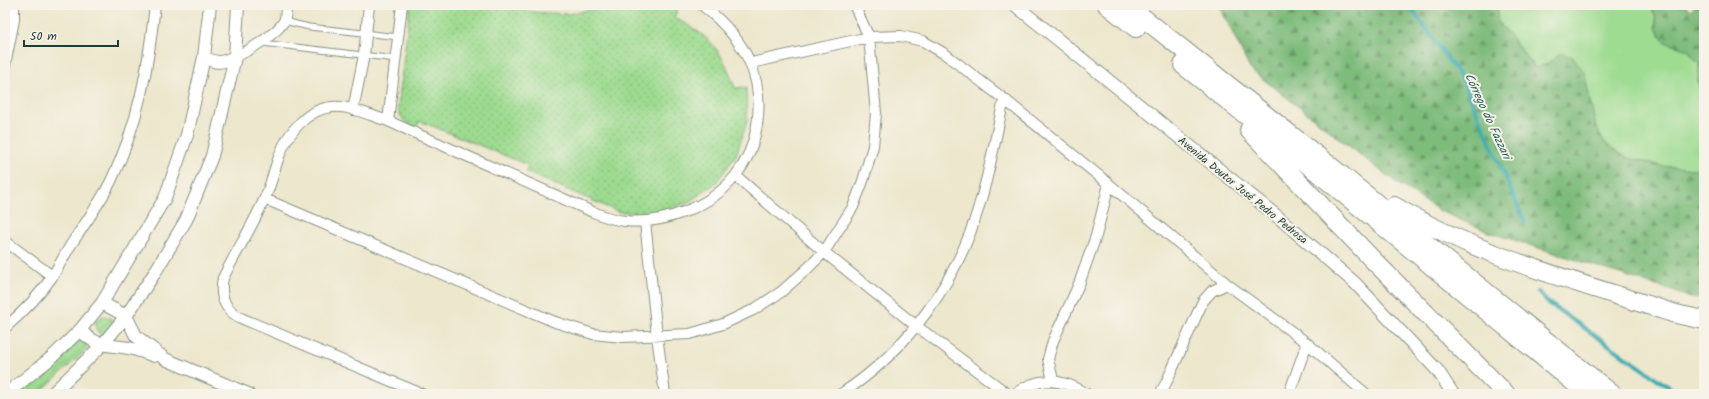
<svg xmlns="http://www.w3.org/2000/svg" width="1709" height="399" font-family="Kalam,sans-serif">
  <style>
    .grass { fill: #9edc91; stroke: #5e8c62 }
    .forest { fill: url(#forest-firs); stroke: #4e7c58 }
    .park { fill: url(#park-dots); stroke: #5e8c62 }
    .garden { fill: url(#garden-furrows); stroke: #5e8c62 }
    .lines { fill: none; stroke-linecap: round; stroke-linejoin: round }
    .stream { stroke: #3aacb2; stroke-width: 4 }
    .service-casing { stroke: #869280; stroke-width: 7 }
    .minor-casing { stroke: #869280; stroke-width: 12 }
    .tertiary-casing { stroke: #869280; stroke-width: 14 }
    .motorway-casing { stroke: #869280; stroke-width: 20 }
    .service { stroke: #fff; stroke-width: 5 }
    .minor { stroke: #fff; stroke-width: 10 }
    .tertiary { stroke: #fff; stroke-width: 12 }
    .motorway { stroke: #fff; stroke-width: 18 }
    .labels { text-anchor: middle; stroke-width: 4; stroke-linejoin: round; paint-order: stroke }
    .street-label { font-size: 11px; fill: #1f3d34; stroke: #f7f3e8 }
    .water-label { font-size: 12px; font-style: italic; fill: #275e5a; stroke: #f7f3e8 }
  </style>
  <defs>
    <pattern id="forest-firs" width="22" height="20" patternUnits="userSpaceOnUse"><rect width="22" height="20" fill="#7ebc7b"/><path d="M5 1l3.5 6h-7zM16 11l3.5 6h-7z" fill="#679a66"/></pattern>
    <pattern id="park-dots" width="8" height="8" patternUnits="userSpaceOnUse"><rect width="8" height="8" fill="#9edc91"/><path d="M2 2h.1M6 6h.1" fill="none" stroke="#80b477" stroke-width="1.8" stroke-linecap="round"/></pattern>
    <pattern id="garden-furrows" width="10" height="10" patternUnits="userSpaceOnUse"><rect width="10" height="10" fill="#9edc91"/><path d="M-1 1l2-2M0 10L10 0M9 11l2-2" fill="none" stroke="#80b477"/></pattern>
  </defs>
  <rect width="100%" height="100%" fill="#f7f3e8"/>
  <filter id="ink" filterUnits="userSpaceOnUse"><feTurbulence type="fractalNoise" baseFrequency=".025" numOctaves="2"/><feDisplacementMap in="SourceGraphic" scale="8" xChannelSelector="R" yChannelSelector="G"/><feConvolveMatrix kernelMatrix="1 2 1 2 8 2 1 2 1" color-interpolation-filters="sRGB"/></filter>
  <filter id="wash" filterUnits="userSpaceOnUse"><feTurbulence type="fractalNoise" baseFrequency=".012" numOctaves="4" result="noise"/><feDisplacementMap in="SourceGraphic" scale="16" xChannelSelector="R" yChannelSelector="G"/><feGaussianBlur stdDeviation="0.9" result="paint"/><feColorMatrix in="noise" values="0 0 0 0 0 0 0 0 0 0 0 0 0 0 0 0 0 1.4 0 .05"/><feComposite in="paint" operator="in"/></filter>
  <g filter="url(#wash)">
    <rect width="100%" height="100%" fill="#ede7cd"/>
    <path class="grass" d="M1498 5H1649L1656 18V28L1665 42 1688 50 1699 64 1698 81 1704 116V165L1694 169 1662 166 1627 158 1605 143 1596 128 1584 72 1561 53 1545 65 1536 68 1497 20Z"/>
    <path class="forest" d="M1219 5H1498L1497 20 1535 68 1545 65 1561 53 1573 57 1584 72 1596 128 1605 143 1627 158 1662 166 1694 169 1704 165V298H1690L1673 291 1489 232 1440 211 1394 181 1250 69Z
      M1649 5H1685L1690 10 1695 5H1704V116L1698 81 1699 64 1688 50 1665 42 1656 28V18Z"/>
    <path class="park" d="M410 5H506L533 12 569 14 612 5H669L678 8 674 18C710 35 722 50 735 88L746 87 747 122 736 155 716 183 687 203 654 213 619 212 526 172 528 165 420 121 416 128C405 124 400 118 398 107Z
      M1049 383 1083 394H1028L1038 387Z"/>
    <path class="garden" d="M103 316 111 318 114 324 104 335C97 333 94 328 96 321Z
      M82 340 86 343 87 348 85 351 38 394H16L58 360 77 341Z"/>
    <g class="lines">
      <path class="stream" d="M1409 5 1462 79 1525 222
        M1538 292 1547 302 1679 394"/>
    </g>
  </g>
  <g filter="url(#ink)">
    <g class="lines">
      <defs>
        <path id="service" d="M284 21 309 27 399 37
          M262 43 396 59"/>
        <path id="minor" d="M235 57C248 51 277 34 284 21 286 17 286 10 286 5
          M751 63 869 37 901 36 923 41 945 54 1004 99 1109 184 1227 284 1307 343 1366 394
          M5 65 14 20V5
          M353 110 364 55 369 5
          M388 121 402 5
          M736 176 824 252 915 325 1008 394
          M265 199 555 322 593 334 623 337 690 334 723 324 753 310 781 292 807 269 824 252 853 207 863 181 873 146 876 113 869 37 854 5
          M645 221 657 336 665 394
          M5 241 52 276
          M5 328C22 313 39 296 52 277 59 266 65 254 72 243 86 222 100 203 111 181 139 123 148 68 155 5
          M1053 380 1048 359 1053 341 1079 284 1096 236 1109 184
          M422 394 243 319C225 311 219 297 223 278 236 252 252 227 264 200 271 186 274 169 280 154 288 133 307 109 332 107 350 105 371 116 388 121L593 212C603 216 614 220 625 221 663 225 713 206 736 175 760 144 765 98 750 63 740 39 721 20 702 5
          M841 394C906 352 958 281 979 206 990 171 996 135 1004 99
          M1015 394C1039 375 1063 379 1087 394
          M1160 394 1166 383 1203 301 1212 291 1227 284
          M1289 394 1307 343"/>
        <path id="tertiary" d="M1015 5 1278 217 1355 283 1438 371 1453 394
          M204 57C216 64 222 63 235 57
          M102 303 126 316 136 336 165 359 248 394
          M80 330C98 348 106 344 129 348 138 350 146 353 154 356
          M6 394 51 358 80 330 102 303 165 198 187 135 204 57 210 5
          M52 394 102 345 126 316 154 274 186 220 212 156 235 57 238 5"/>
        <path id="motorway" d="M1107 5 1136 28
          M1127 5 1339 173 1612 394
          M1183 65 1317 172 1588 394
          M1249 130 1372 259 1506 394
          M1394 206C1480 257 1581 283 1676 314L1704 320"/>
      </defs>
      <use href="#service" class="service-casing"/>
      <use href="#minor" class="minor-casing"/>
      <use href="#tertiary" class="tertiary-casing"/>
      <use href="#motorway" class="motorway-casing"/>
      <use href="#service" class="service"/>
      <use href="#minor" class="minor"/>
      <use href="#tertiary" class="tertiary"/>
      <use href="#motorway" class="motorway"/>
    </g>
  </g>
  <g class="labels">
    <g class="street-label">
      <text transform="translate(1243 190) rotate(39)" y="4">Avenida Doutor José Pedro Pedrosa</text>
    </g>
    <g class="water-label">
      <text transform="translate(1488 116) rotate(65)" y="4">Córrego do Fazzari</text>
    </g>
  </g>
  <rect width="1709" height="399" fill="none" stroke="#f7f3e8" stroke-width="20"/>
  <path d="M24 40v6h94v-6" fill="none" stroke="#1f3d34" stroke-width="2"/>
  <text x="30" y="40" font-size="12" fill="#1f3d34" stroke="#f7f3e8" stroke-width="3" paint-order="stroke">50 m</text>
</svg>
